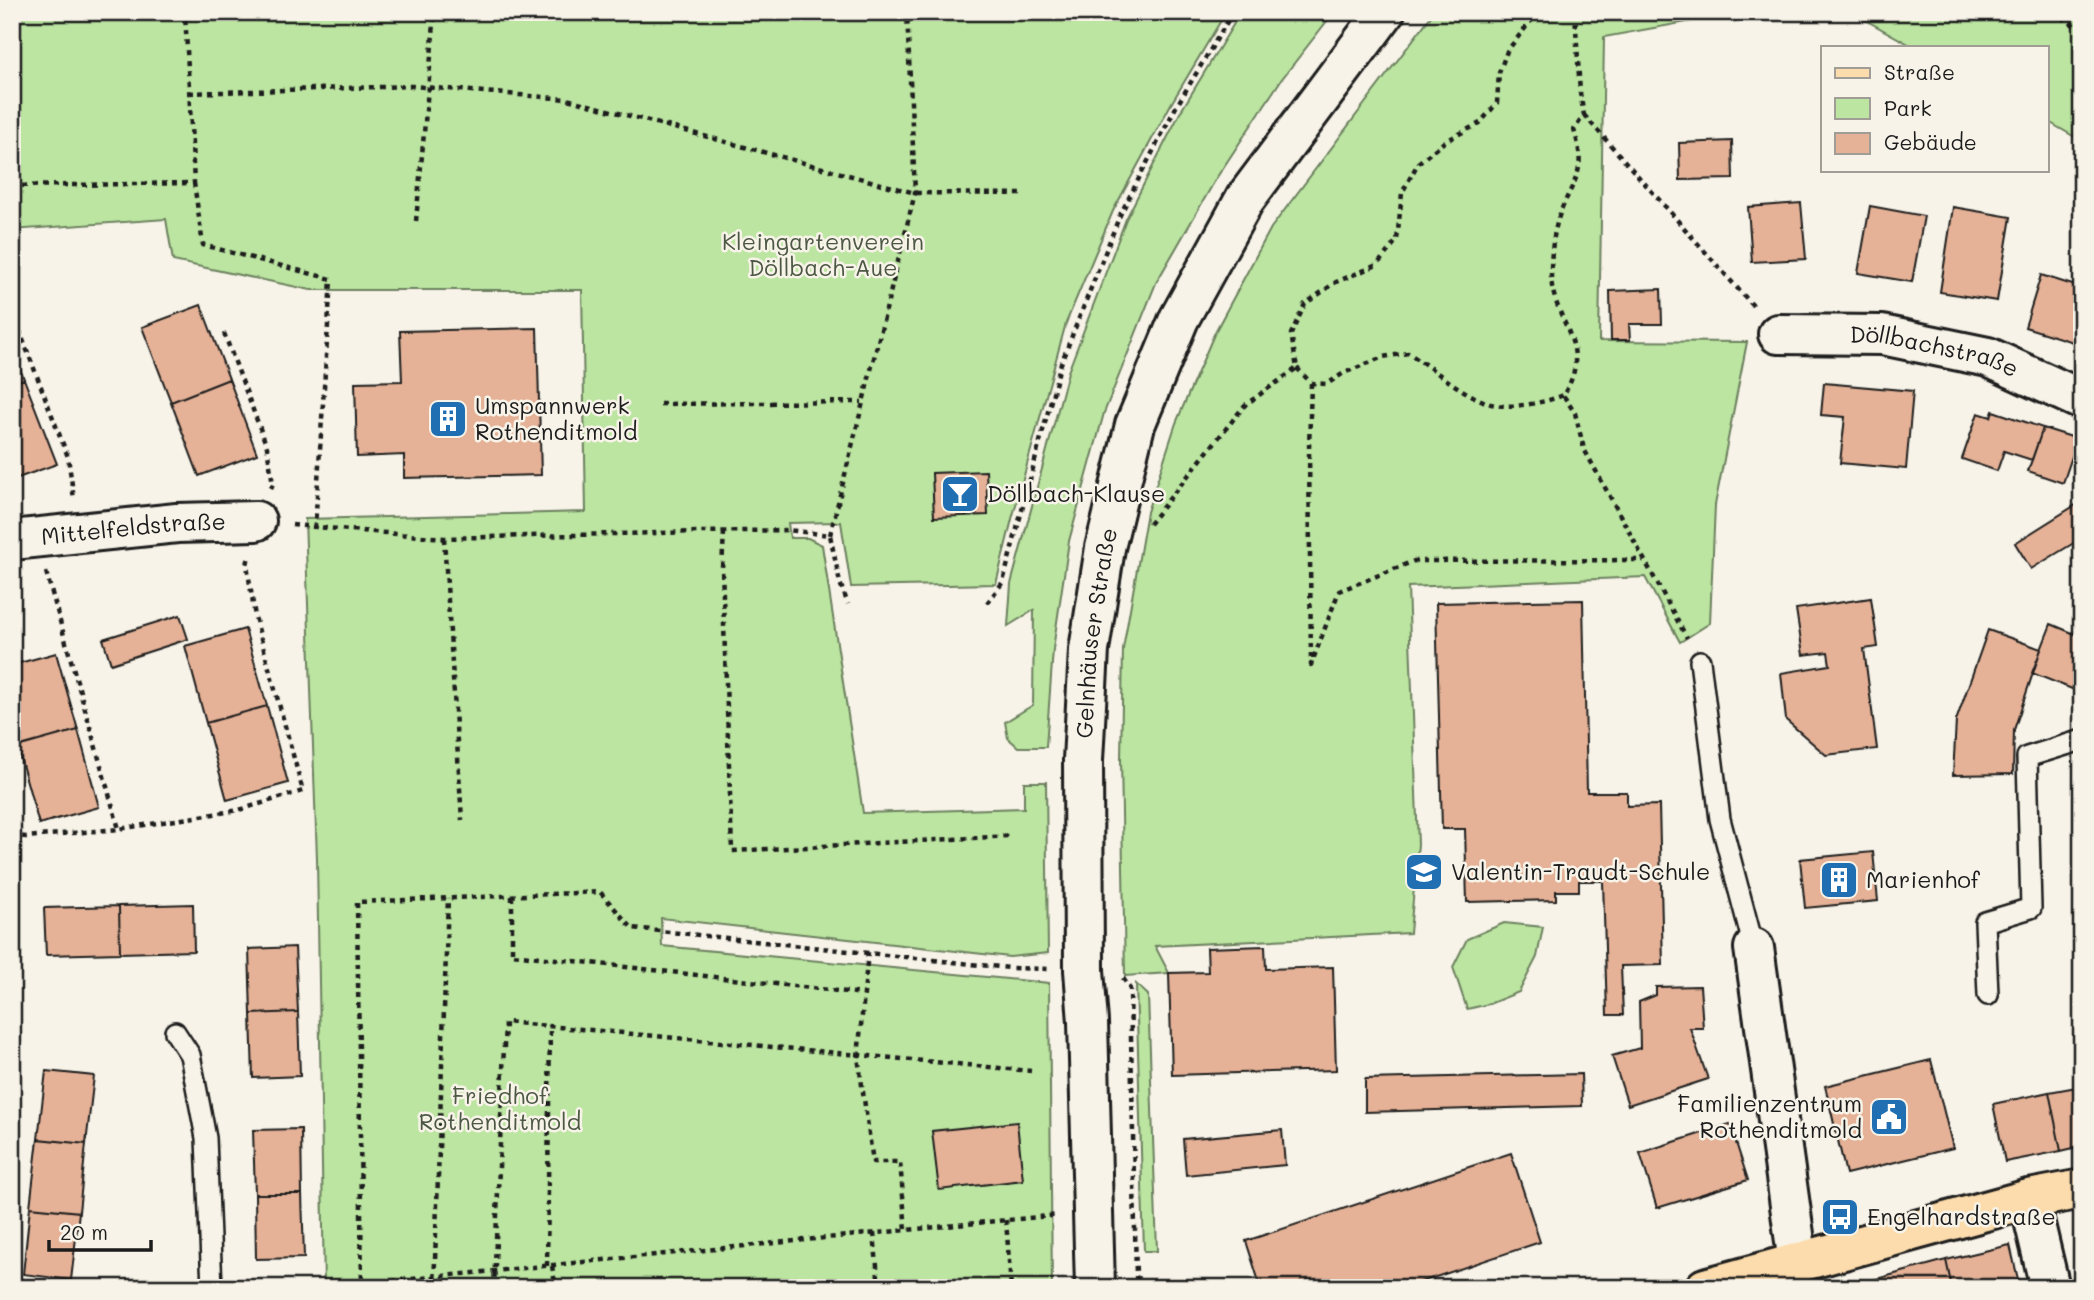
<svg xmlns="http://www.w3.org/2000/svg" width="2094" height="1300" font-family="Mali,sans-serif">
  <style>
    .green { fill: #bbe5a1; stroke: #6c805e; stroke-width: 2 }
    .building { fill: #e5b297; stroke: #1c1c1c; stroke-width: 2 }
    .lines { fill: none; stroke-linecap: round; stroke-linejoin: round }
    .service-casing { stroke: #1c1c1c; stroke-width: 24 }
    .minor-casing { stroke: #1c1c1c; stroke-width: 44 }
    .tertiary-casing { stroke: #1c1c1c; stroke-width: 44 }
    .secondary-casing { stroke: #1c1c1c; stroke-width: 44 }
    .primary-casing { stroke: #1c1c1c; stroke-width: 44 }
    .path { stroke: #1c1c1c; stroke-width: 4.5; stroke-dasharray: 5 5; stroke-linecap: butt }
    .service { stroke: #f7f3e8; stroke-width: 19 }
    .minor { stroke: #f7f3e8; stroke-width: 38 }
    .tertiary { stroke: #f7f3e8; stroke-width: 38 }
    .secondary { stroke: #f7f3e8; stroke-width: 38 }
    .primary { stroke: #fcdcac; stroke-width: 38 }
    .labels { text-anchor: middle; stroke-width: 5; stroke-linejoin: round; paint-order: stroke }
    .park-label { font-size: 23px; fill: #4c5844; stroke: #f7f3e8 }
    .street-label { font-size: 23px; fill: #1c1c1c; stroke: #f7f3e8 }
    .poi-label { font-size: 23px; fill: #1c1c1c; stroke: #f7f3e8; text-anchor: start }
  </style>
  <rect width="100%" height="100%" fill="#f7f3e8"/>
  <filter id="ink" filterUnits="userSpaceOnUse"><feTurbulence type="fractalNoise" baseFrequency=".0143" numOctaves="2"/><feDisplacementMap in="SourceGraphic" scale="14" xChannelSelector="R" yChannelSelector="G"/><feConvolveMatrix kernelMatrix="1 2 1 2 8 2 1 2 1" color-interpolation-filters="sRGB"/></filter>
  <g filter="url(#ink)">
    <path class="green" d="M12 12H1226L1171 104 1113 211 1066 323 1012 519 996 584 851 587 841 522 788 523 790 538H808L822 545 863 813 1024 808V782H1046L1048 953 1010 957 661 918 662 946 1049 983 1052 1288H324L317 859 305 519 586 512 582 290H311L173 261 166 219 12 230Z
      M1241 12H1334L1281 80 1217 177 1156 283 1104 413 1069 541 1053 649 1046 747H1018L1008 738 1005 722 1033 705 1034 610 1008 626 1011 584 1068 372 1126 219 1181 111Z
      M1434 12H1742L1604 37 1599 341 1747 342 1715 505 1710 623 1680 642 1645 577 1408 587 1418 844 1410 933 1155 946 1169 973 1125 976 1121 759 1123 649 1147 512 1176 423 1215 332 1271 228Z
      M1851 12H2082V141L2047 121V47H1914Z
      M1504 923 1543 927 1537 957 1519 992 1489 1004 1467 1009 1453 967 1467 939Z
      M1136 984 1148 995 1157 1251H1144Z"/>
    <path class="building" d="M1732 141 1733 179 1680 180 1679 143Z
      M1801 203 1806 259 1752 262 1748 207Z
      M1870 206 1924 216 1912 282 1858 273Z
      M1953 207 2011 217 1997 301 1940 292Z
      M2041 275 2082 288V345L2025 327Z
      M1661 289 1662 324H1629L1630 340H1611L1610 291Z
      M201 305 229 379 171 402 142 327Z
      M537 328 541 475 404 478V455L357 457 355 382 402 381 400 331Z
      M12 348 24 379 12 383Z
      M24 379 57 464 12 480V383Z
      M229 379 257 454 199 476 171 402Z
      M1824 383 1913 391 1906 469 1840 463 1845 417 1821 415Z
      M1993 411 2043 428 2032 460 2004 451 1997 471 1962 459 1978 413 1991 417Z
      M2043 428 2078 439 2063 483 2028 471Z
      M986 471 988 515 934 517 932 473Z
      M2082 501V538L2031 569 2015 543Z
      M1871 598 1878 647 1864 649 1877 749 1826 755 1786 720 1781 673 1830 665 1828 652 1803 655 1796 609Z
      M1583 600 1587 792H1627V806L1659 805 1663 965 1621 966 1623 1015H1607L1603 881H1579V891H1556V900L1467 902 1465 829H1442L1436 603Z
      M180 615 188 639 111 664 103 639Z
      M2051 624 2082 637V693L2032 673Z
      M245 629 267 706 206 723 185 646Z
      M1988 630 2041 649 2014 730 2013 774 1953 775 1956 721Z
      M56 653 78 730 17 747 12 728V665Z
      M267 706 288 783 227 800 206 723Z
      M78 730 99 807 39 824 17 747Z
      M1873 852 1878 901 1805 908 1800 859Z
      M193 904 194 951 120 953 119 906Z
      M119 906 120 953 46 955 44 908Z
      M2082 924V955L2076 925Z
      M1265 946 1266 969 1333 967 1336 1070 1172 1075 1169 973 1208 972 1207 948Z
      M295 947 298 1012 251 1014 249 949Z
      M1700 986 1703 1028H1690L1708 1079 1628 1105 1612 1056 1640 1048 1639 1002 1656 995V987Z
      M298 1012 300 1076 253 1078 251 1014Z
      M1931 1060 1953 1148 1846 1174 1825 1086Z
      M46 1071 94 1076 86 1144 38 1139Z
      M1581 1074 1582 1106 1365 1112V1079Z
      M2082 1086V1146L2061 1151 2049 1092Z
      M2049 1092 2061 1151 2005 1162 1993 1104Z
      M1017 1122 1023 1180 939 1190 932 1131Z
      M1730 1124 1748 1180 1657 1208 1640 1153Z
      M301 1129 302 1194H255L253 1130Z
      M1282 1130 1285 1165 1186 1175 1183 1139Z
      M38 1139 86 1144 79 1212 30 1207Z
      M1511 1153 1540 1242 1403 1288H1261L1246 1241Z
      M255 1194H302L304 1258 256 1259Z
      M30 1207 79 1212 71 1280 23 1274Z
      M2010 1245 2020 1288H1952L1946 1260Z
      M1946 1260 1952 1288H1875L1873 1280Z
      M1873 1280 1875 1288H1848Z"/>
    <g class="lines">
      <defs>
        <path id="service" d="M1700 661 1720 819 1754 948
          M1988 995 1985 922 2031 908 2027 757 2082 740
          M175 1032 190 1055 206 1138 212 1288"/>
        <g id="minor">
          <path id="s1" d="M1778 334 1882 335 1988 357 2082 400"/>
          <path id="s2" d="M12 540 177 523 256 521"/>
          <path d="M1754 948 1798 1263"/>
        </g>
        <path id="tertiary" d="M2029 1199 2050 1288"/>
        <g id="secondary">
          <path id="s3" d="M1095 1288 1088 1022 1084 970 1083 760 1089 650 1105 548 1135 425 1179 319 1245 199 1385 12"/>
        </g>
        <path id="primary" d="M1705 1288 2029 1199 2082 1189"/>
      </defs>
      <use href="#service" class="service-casing"/>
      <use href="#minor" class="minor-casing"/>
      <use href="#tertiary" class="tertiary-casing"/>
      <use href="#secondary" class="secondary-casing"/>
      <use href="#primary" class="primary-casing"/>
      <path class="path" d="M1575 12 1580 93 1584 115 1574 130C1588 174 1573 178 1559 216 1553 235 1551 254 1551 274 1551 320 1596 347 1563 395L1575 413 1584 449 1687 638
        M2053 12 2082 30
        M189 93 412 86 567 99 915 193 1025 194
        M1584 115 1755 308
        M194 183 203 245 331 279 315 527
        M12 186 194 183 185 12
        M416 221 435 12
        M12 311 68 457 74 499
        M224 333 267 447 273 484 271 488
        M1297 368 1311 383 1327 384 1344 373 1383 357 1408 353C1434 369 1459 392 1488 403 1506 410 1546 403 1563 395
        M1311 383 1309 449 1311 665 1339 591 1414 561 1644 560
        M660 404 862 402
        M1149 524 1245 405 1297 368 1291 334 1305 304 1336 282 1377 265 1397 240 1402 193 1418 163 1444 142 1480 123 1497 103 1499 73 1507 51 1538 12
        M292 525 444 538 787 530 830 535 840 583 848 604
        M724 532 722 568 732 851 1009 836
        M830 535 915 193 907 12
        M444 538 462 820
        M46 572 119 829
        M987 603 1003 582 1060 366 1120 215 1176 107 1233 12
        M12 835 26 837 119 829 239 810 303 791 255 617 247 565 249 556
        M512 896V954L864 994
        M868 952 858 1057 873 1162H900L906 1230
        M1123 978 1130 989 1136 1277 1153 1288
        M1006 1220 1011 1288
        M874 1233 879 1288
        M547 1266 550 1025
        M552 1266 556 1288
        M362 1284 1058 1215
        M362 1288 357 902 600 892 632 928 1009 968 1048 969
        M434 1288 448 898
        M494 1288 505 1022 1031 1071"/>
      <use href="#service" class="service"/>
      <use href="#minor" class="minor"/>
      <use href="#tertiary" class="tertiary"/>
      <use href="#secondary" class="secondary"/>
      <use href="#primary" class="primary"/>
    </g>
  </g>
  <defs>
    <symbol id="building-square" viewBox="-11 -11 22 22"><rect x="-9" y="-9" width="18" height="18" rx="4" fill="#1f6fb2" stroke="#f7f3e8"/><path d="M-4-6H4V6H1V3H-1V6H-4ZM-2.5-4.3h1.7v1.8h-1.7ZM.8-4.3h1.7v1.8H.8ZM-2.5-1h1.7V.8h-1.7ZM.8-1h1.7V.8H.8Z" fill="#fff"/></symbol>
    <symbol id="bar-square" viewBox="-11 -11 22 22"><rect x="-9" y="-9" width="18" height="18" rx="4" fill="#1f6fb2" stroke="#f7f3e8"/><path d="M-6-5H6L.8 .8V4.5H3.5V6h-7V4.5H-.8V.8Z" fill="#fff"/></symbol>
    <symbol id="school-square" viewBox="-11 -11 22 22"><rect x="-9" y="-9" width="18" height="18" rx="4" fill="#1f6fb2" stroke="#f7f3e8"/><path d="M0-5L7-2L0 1L-7-2ZM-4 1L0 2.5L4 1V4Q0 6-4 4Z" fill="#fff"/></symbol>
    <symbol id="civic-square" viewBox="-11 -11 22 22"><rect x="-9" y="-9" width="18" height="18" rx="4" fill="#1f6fb2" stroke="#f7f3e8"/><path d="M-.6-6.5H3V-4.5H.6V-3L4-1V1h2V6H-6V1h2V-1L-.6-3ZM-1.2 2.5V6h2.4V2.5Z" fill="#fff"/></symbol>
    <symbol id="bus-square" viewBox="-11 -11 22 22"><rect x="-9" y="-9" width="18" height="18" rx="4" fill="#1f6fb2" stroke="#f7f3e8"/><path d="M-5-6H5V4H4V6H2V4H-2V6H-4V4H-5ZM-3.5-4V0h7V-4ZM-3.5 1.2v1.5H-2V1.2ZM2 1.2v1.5H3.5V1.2Z" fill="#fff"/></symbol>
  </defs>
  <g fill-rule="evenodd">
    <use href="#building-square" x="426" y="397" width="44" height="44"/>
    <use href="#bar-square" x="938" y="472" width="44" height="44"/>
    <use href="#school-square" x="1402" y="850" width="44" height="44"/>
    <use href="#building-square" x="1817" y="858" width="44" height="44"/>
    <use href="#civic-square" x="1867" y="1095" width="44" height="44"/>
    <use href="#bus-square" x="1818" y="1195" width="44" height="44"/>
  </g>
  <g class="labels">
    <g class="park-label">
      <text x="823" y="250">Kleingartenverein<tspan x="823" dy="26">Döllbach-Aue</tspan></text>
      <text x="500" y="1104">Friedhof<tspan x="500" dy="26">Rothenditmold</tspan></text>
    </g>
    <g class="street-label">
      <text dy="8" stroke="none"><textPath href="#s1" startOffset="158">Döllbachstraße</textPath></text>
      <text dy="8" stroke="none"><textPath href="#s2" startOffset="122">Mittelfeldstraße</textPath></text>
      <text dy="8" stroke="none"><textPath href="#s3" startOffset="656">Gelnhäuser Straße</textPath></text>
    </g>
    <g class="poi-label">
      <text x="475" y="414">Umspannwerk<tspan x="475" dy="26">Rothenditmold</tspan></text>
      <text x="987" y="502">Döllbach-Klause</text>
      <text x="1451" y="880">Valentin-Traudt-Schule</text>
      <text x="1866" y="888">Marienhof</text>
      <text x="1862" y="1112" text-anchor="end">Familienzentrum<tspan x="1862" dy="26">Rothenditmold</tspan></text>
      <text x="1867" y="1225">Engelhardstraße</text>
    </g>
  </g>
  <rect width="2094" height="1300" fill="none" stroke="#f7f3e8" stroke-width="42"/>
  <rect x="21" y="21" width="2052" height="1258" fill="none" stroke="#1c1c1c" stroke-width="2.5" filter="url(#ink)"/>
  <rect x="1821" y="46" width="228" height="126" fill="#f7f3e8" stroke="#9f9d96" stroke-width="2"/>
  <rect x="1835" y="68" width="35" height="10" fill="#fcdcac" stroke="#9f9d96" stroke-width="2"/>
  <text x="1884" y="80" font-size="21" fill="#1c1c1c">Straße</text>
  <rect x="1835" y="98" width="35" height="21" fill="#bbe5a1" stroke="#9f9d96" stroke-width="2"/>
  <text x="1884" y="116" font-size="21" fill="#1c1c1c">Park</text>
  <rect x="1835" y="133" width="35" height="21" fill="#e5b297" stroke="#9f9d96" stroke-width="2"/>
  <text x="1884" y="150" font-size="21" fill="#1c1c1c">Gebäude</text>
  <path d="M49 1240v10h102v-10" fill="none" stroke="#1c1c1c" stroke-width="3.5"/>
  <text x="60" y="1240" font-size="21" fill="#1c1c1c" stroke="#f7f3e8" stroke-width="5" paint-order="stroke">20 m</text>
</svg>
